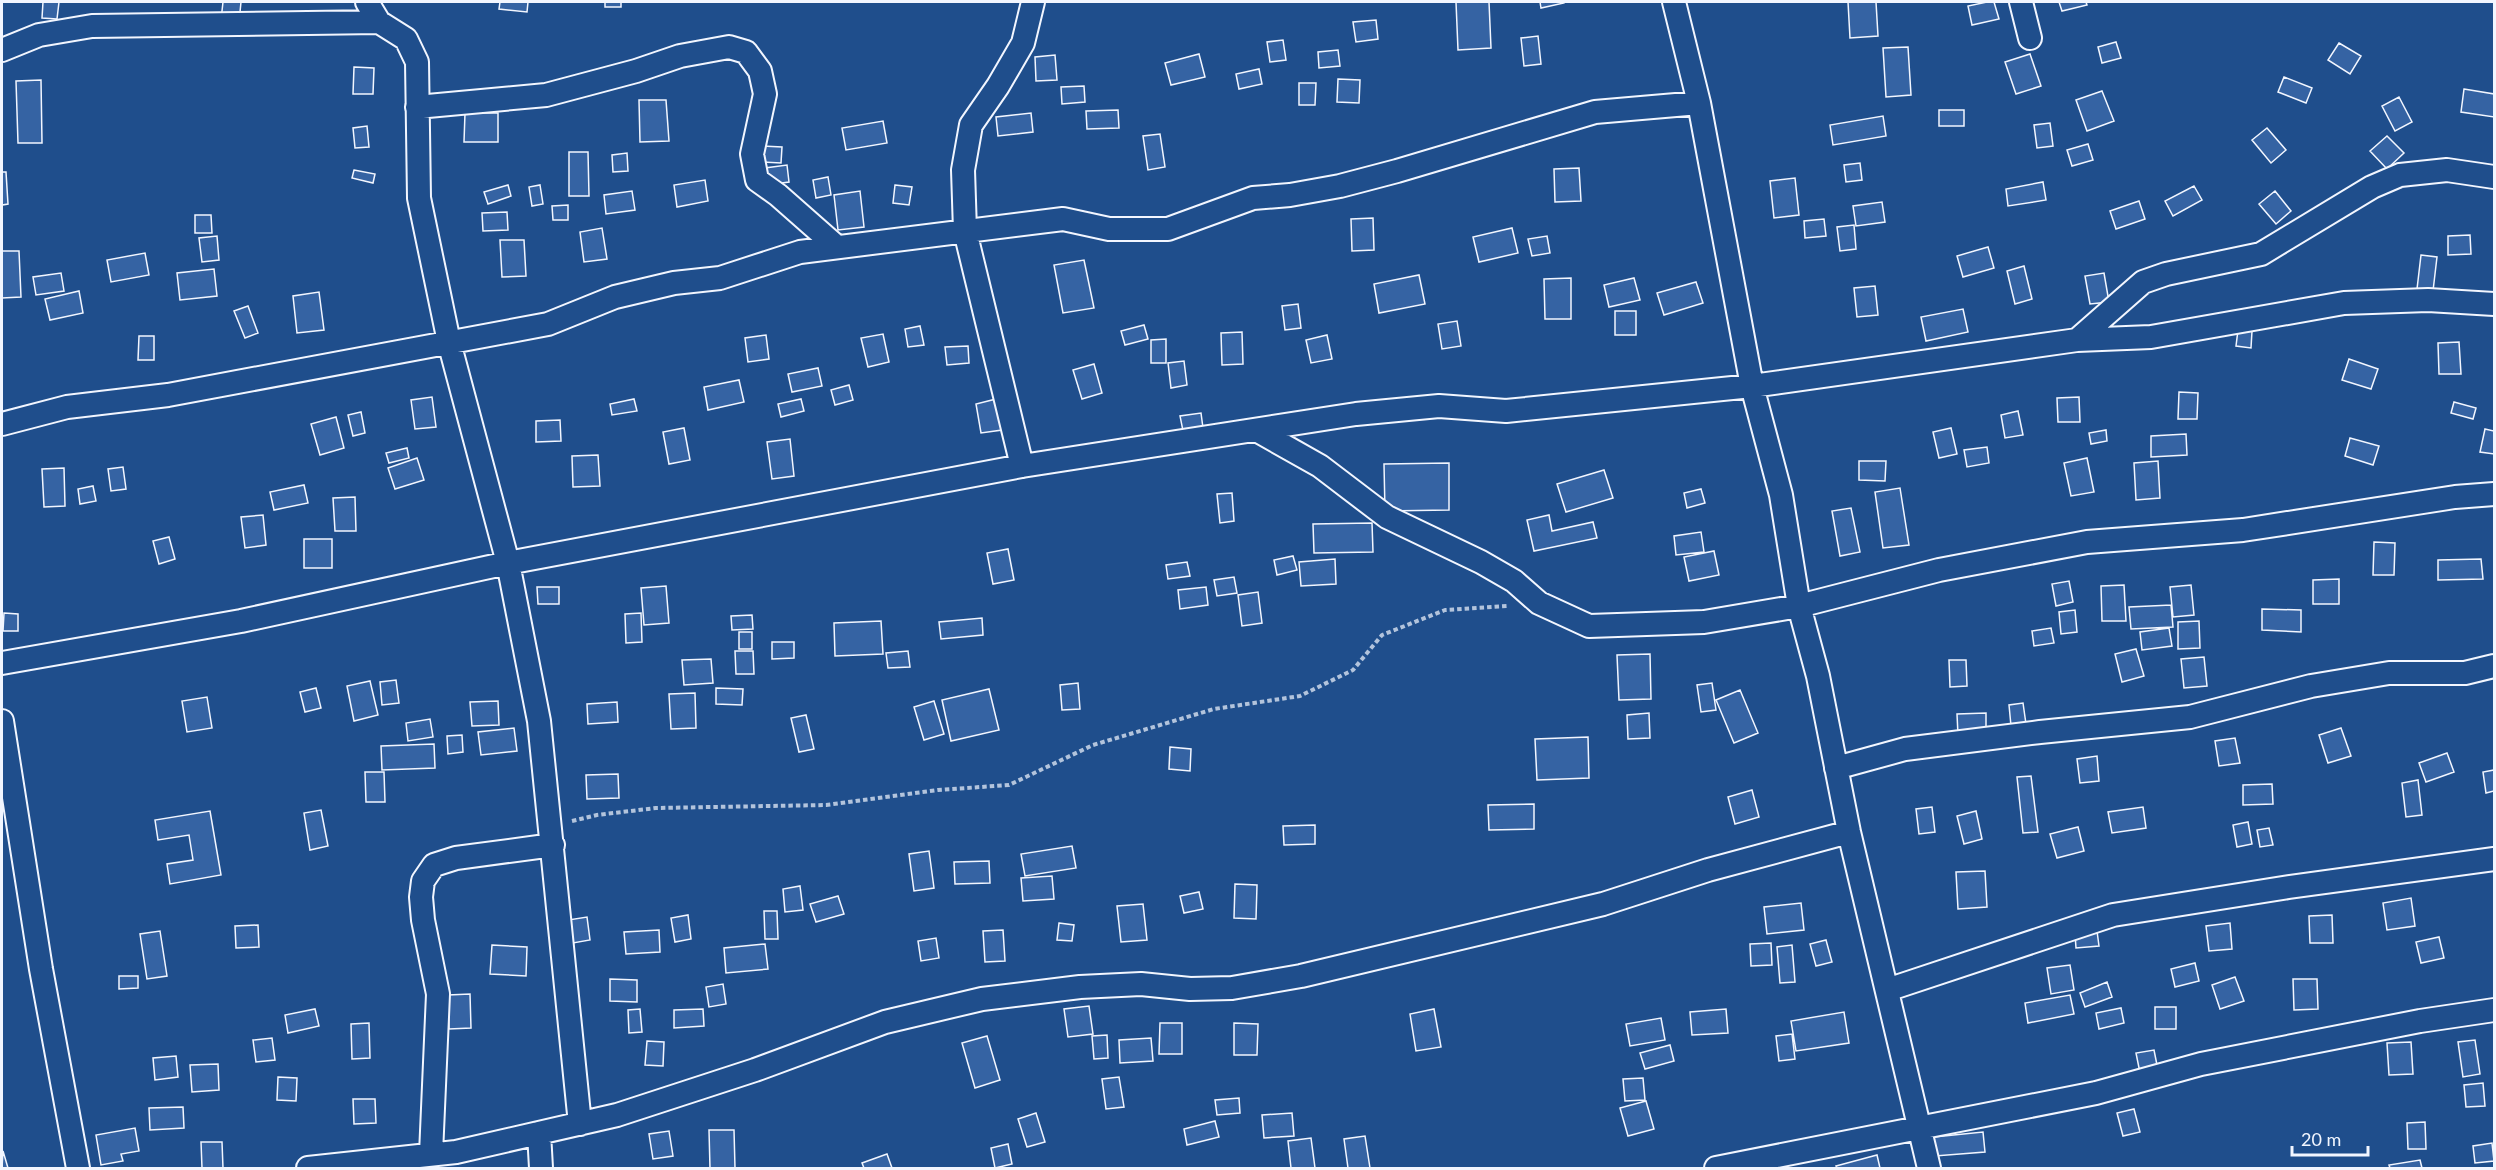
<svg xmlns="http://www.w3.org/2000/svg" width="2496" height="1170" font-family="Lato,sans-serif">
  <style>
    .building { fill: #3563a3; stroke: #f2f6ff; stroke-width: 1.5 }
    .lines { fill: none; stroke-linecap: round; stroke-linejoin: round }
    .minor-casing { stroke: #f2f6ff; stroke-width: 26 }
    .path { stroke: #b3c4dc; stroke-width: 4; stroke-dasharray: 4.5 3; stroke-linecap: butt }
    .minor { stroke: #1f4e8c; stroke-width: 22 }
  </style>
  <rect width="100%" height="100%" fill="#1f4e8c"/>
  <path class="building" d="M43 2H59L57 19 42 18Z
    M223 2H241L239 22 221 20Z
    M500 2H528L527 12 499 9Z
    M605 2H621V7H605Z
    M1456 2H1489L1491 48 1458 50Z
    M1540 2H1564V3L1541 8Z
    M1848 2H1876L1878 36 1850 38Z
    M1987 2H1994L1999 19 1972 25 1968 6Z
    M2059 2H2086L2087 5 2062 11Z
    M1376 20 1378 39 1356 42 1353 22Z
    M1538 36 1541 64 1524 66 1521 38Z
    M1283 40 1286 60 1270 62 1267 42Z
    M2116 42 2121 58 2102 63 2098 47Z
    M2339 43 2361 56 2350 74 2328 60Z
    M1908 47 1911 95 1886 97 1883 48Z
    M1338 50 1340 66 1319 68 1318 52Z
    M1199 54 1205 77 1171 85 1165 63Z
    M2030 54 2041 86 2016 94 2005 62Z
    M1055 55 1057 80 1036 81 1035 57Z
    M354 67 374 68 373 94H353Z
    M1259 69 1262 84 1239 89 1236 74Z
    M2284 77 2312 88 2306 103 2278 92Z
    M1338 79 1360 80 1359 103 1337 102Z
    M41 80 42 143H18L16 81Z
    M1299 83H1316L1315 105H1299Z
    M1084 86 1085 102 1062 104 1061 87Z
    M2464 89 2494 94V117L2461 112Z
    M2102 91 2114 121 2087 131 2076 100Z
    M2399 97 2412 122 2395 131 2382 106Z
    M639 100H666L669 141 640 142Z
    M1118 110 1119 128 1087 129 1086 111Z
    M1939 110H1964V126H1939Z
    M465 113H498V142H464Z
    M1031 113 1033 132 998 136 996 117Z
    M1883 116 1886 136 1833 145 1830 125Z
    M883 121 887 143 846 150 842 128Z
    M2050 123 2053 146 2037 148 2034 125Z
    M367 126 369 147 355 148 353 128Z
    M2267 128 2286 150 2271 163 2252 140Z
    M1160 134 1165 167 1148 170 1143 136Z
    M2387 136 2404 153 2387 169 2370 151Z
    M2088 144 2093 160 2072 166 2067 150Z
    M762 146 782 147 781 163 761 162Z
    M569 152H588L589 196H569Z
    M627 153 628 171 613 172 612 155Z
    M1860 163 1862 180 1846 182 1844 165Z
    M787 165 789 182 767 185 765 168Z
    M1579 168 1581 201 1555 202 1554 169Z
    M354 170 375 174 373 183 352 178Z
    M2 172H6L8 204 2 205Z
    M828 177 831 195 816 198 813 180Z
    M1795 178 1799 215 1774 218 1770 181Z
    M705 180 708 201 677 207 674 185Z
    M2043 182 2046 200 2008 206 2006 189Z
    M508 185 511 196 488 204 484 192Z
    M540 185 543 204 532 206 529 187Z
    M895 185 912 187 909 205 893 203Z
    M2194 186 2202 200 2173 216 2165 201Z
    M632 191 635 210 606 214 604 195Z
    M860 191 864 227 838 230 834 195Z
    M2275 191 2291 211 2276 224 2259 204Z
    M2139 201 2145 219 2116 229 2110 211Z
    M1882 202 1885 222 1856 226 1853 206Z
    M568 205V220H553L552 206Z
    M507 212 508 230 483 231 482 213Z
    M195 215H211L212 233H195Z
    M1373 218 1374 250 1352 251 1351 219Z
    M1824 219 1826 236 1805 238 1804 221Z
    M1854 225 1856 249 1840 251 1837 227Z
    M602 228 607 259 584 262 580 232Z
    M1512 228 1518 253 1479 262 1473 237Z
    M2470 235 2471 254 2448 255V236Z
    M217 236 219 260 202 262 199 238Z
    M1547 236 1550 253 1532 256 1528 239Z
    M500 240H524L526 276 502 277Z
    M1988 247 1994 268 1963 277 1957 256Z
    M2 251H19L21 297 2 298Z
    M145 253 149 275 111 282 107 260Z
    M2421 255 2437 257 2433 291 2417 289Z
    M1084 260 1094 308 1063 313 1054 265Z
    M2024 266 2032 299 2015 304 2007 271Z
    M214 269 217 296 180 300 177 273Z
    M61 273 64 291 36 295 33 277Z
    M2104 273 2109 302 2090 304 2085 276Z
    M1419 275 1425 304 1379 313 1374 284Z
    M1571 278V319H1545L1544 279Z
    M1634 278 1640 300 1609 307 1604 285Z
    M1696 282 1703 303 1664 315 1657 293Z
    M1875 286 1878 315 1857 317 1854 288Z
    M79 291 83 313 50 320 45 299Z
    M319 292 324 330 297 333 293 296Z
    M1298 304 1301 328 1285 330 1282 306Z
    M248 306 258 333 245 338 234 311Z
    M1963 309 1968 332 1926 341 1921 317Z
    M1615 311H1636V335H1615Z
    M1457 321 1461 346 1442 349 1438 324Z
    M1144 325 1148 339 1125 345 1121 331Z
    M920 326 924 345 908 347 905 329Z
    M2238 330 2252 331 2251 348 2236 346Z
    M1242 332 1243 364 1222 365 1221 333Z
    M883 334 889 362 868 367 861 338Z
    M766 335 769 359 748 362 745 338Z
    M1327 335 1332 359 1311 363 1306 340Z
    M139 336H154V360H138Z
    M1166 339V363H1151V340Z
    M2459 342 2461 374H2439L2438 343Z
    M968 346 969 363 947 365 945 347Z
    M2349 359 2378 369 2371 389 2342 380Z
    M1184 361 1187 385 1171 388 1168 363Z
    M1094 364 1102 393 1082 399 1073 370Z
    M818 368 822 386 792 392 788 374Z
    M739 380 744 402 708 410 704 387Z
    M849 385 853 400 835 405 831 390Z
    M2179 392 2198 393 2197 419H2178Z
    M432 397 436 427 415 429 411 400Z
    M2079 397 2080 422H2058L2057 398Z
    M634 399 637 411 612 415 610 404Z
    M801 399 804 411 781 417 778 404Z
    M996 399 1002 430 981 433 976 404Z
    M2454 402 2476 408 2473 419 2451 413Z
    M2018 411 2023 435 2005 438 2001 415Z
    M361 412 365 433 353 436 348 415Z
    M1201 413 1203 428 1183 431 1180 416Z
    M336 417 344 448 320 455 311 424Z
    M560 420 561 441 536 442V421Z
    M684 428 690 460 669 464 663 432Z
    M1951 428 1957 454 1939 458 1933 432Z
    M2485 429 2494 431V454L2480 452Z
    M2106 430 2107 441 2091 444 2089 433Z
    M2186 434 2187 455 2151 457V436Z
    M2350 438 2379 446 2373 465 2345 456Z
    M790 439 794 476 772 479 767 442Z
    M1987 447 1989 463 1967 467 1964 450Z
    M407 448 409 458 389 463 386 453Z
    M598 455 600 486 573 487 572 456Z
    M417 458 424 480 395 489 388 468Z
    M2087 458 2094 492 2071 496 2064 463Z
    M1859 461H1886L1885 481 1859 480Z
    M2158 461 2160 498 2136 500 2134 463Z
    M1449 463V510L1385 511 1384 464Z
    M123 467 126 489 111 491 108 469Z
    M64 468 65 506 44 507 42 469Z
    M1604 470 1613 498 1566 512 1557 484Z
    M304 485 308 503 274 510 270 492Z
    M93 486 96 501 80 504 78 489Z
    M1900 488 1909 545 1883 548 1875 492Z
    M1701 489 1705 503 1687 508 1684 493Z
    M1232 493 1234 521 1220 523 1217 494Z
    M355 497 356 531H335L333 498Z
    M1851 508 1860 552 1840 556 1832 511Z
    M263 515 266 545 245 548 241 517Z
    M1549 515 1552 531 1593 522 1597 538 1534 551 1527 520Z
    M1372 523 1373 552 1314 553 1313 524Z
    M1701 532 1704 552 1676 555 1674 536Z
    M169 537 175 559 159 564 153 541Z
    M304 539H332V568H304Z
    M2374 542 2395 543 2394 575H2373Z
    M1008 549 1014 580 993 584 987 553Z
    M1714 551 1719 575 1689 581 1684 557Z
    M1293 556 1297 570 1277 575 1274 560Z
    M1335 559 1336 584 1301 586 1299 562Z
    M2481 559 2483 579 2438 580V560Z
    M1187 562 1190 576 1168 579 1166 565Z
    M1234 577 1237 593 1217 596 1214 580Z
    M2339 579V604H2313V580Z
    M2069 581 2073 602 2056 606 2052 584Z
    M2124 585 2126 621H2102L2101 586Z
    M2191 585 2194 615 2173 617 2170 587Z
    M666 586 669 623 644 625 641 588Z
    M537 587H559V604H538Z
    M1206 587 1208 605 1180 609 1178 590Z
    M1258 592 1262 623 1242 626 1238 595Z
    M2171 605 2173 627 2131 629 2129 607Z
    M2262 609 2301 610V632L2262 630Z
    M2075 610 2077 632 2061 634 2059 612Z
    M4 613 18 614V631H3Z
    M641 613 642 642 626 643 625 614Z
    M752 615 753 629 732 630 731 616Z
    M982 618 983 635 941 639 939 622Z
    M881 621 883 654 835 656 834 623Z
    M2199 621 2200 648 2178 649V622Z
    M2051 628 2054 643 2034 646 2032 631Z
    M2169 628 2172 646 2142 650 2140 632Z
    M739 632H752V649H739Z
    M772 642H794V658L772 659Z
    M2136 649 2144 676 2122 682 2115 654Z
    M735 651H753L754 674H736Z
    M908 651 910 667 888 668 886 653Z
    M1650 654 1651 699 1619 700 1617 655Z
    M2204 657 2207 686 2184 688 2181 659Z
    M711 659 713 683 684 685 682 660Z
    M1949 660H1966L1967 686 1950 687Z
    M396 680 399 703 382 705 380 682Z
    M370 681 378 715 354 721 347 686Z
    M1078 683 1080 709 1062 710 1060 685Z
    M1712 683 1716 710 1701 712 1697 685Z
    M316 688 321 708 305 712 300 692Z
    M716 688 743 689 742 705 716 704Z
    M989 689 999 730 951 741 942 700Z
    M1740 690 1758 733 1734 743 1716 700Z
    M695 693 696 728 671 729 669 694Z
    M207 697 212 728 187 732 182 701Z
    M498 701 499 725 472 726 470 702Z
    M934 701 944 734 924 740 914 707Z
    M617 702 618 722 588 724 587 704Z
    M2023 703 2026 724 2011 726 2009 705Z
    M1649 713 1650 738 1628 739 1627 715Z
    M1986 713V734L1958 735 1957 714Z
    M806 715 814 749 799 752 791 718Z
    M430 719 433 737 408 741 406 723Z
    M514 728 517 751 481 755 478 732Z
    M2341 728 2351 756 2328 763 2319 735Z
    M462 735 463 752 448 754 447 736Z
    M1588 737 1589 778 1537 780 1535 739Z
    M2235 738 2240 763 2219 766 2215 741Z
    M434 744 435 768 382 770 381 746Z
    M1170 747 1191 749 1190 771 1169 769Z
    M2447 753 2454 772 2426 782 2419 763Z
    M2097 756 2099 781 2080 783 2077 759Z
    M2494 770V791L2486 793 2483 772Z
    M365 772H384L385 802H366Z
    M618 774 619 798 587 799 586 775Z
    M2031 776 2038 832 2023 833 2017 777Z
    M2418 780 2422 815 2406 817 2402 783Z
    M2272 784 2273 804 2243 805V785Z
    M1752 790 1759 817 1735 824 1728 797Z
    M1534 804V829L1489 830 1488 805Z
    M1932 807 1935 832 1919 834 1916 809Z
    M2143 807 2146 828 2112 833 2108 812Z
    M321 810 328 846 310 850 304 813Z
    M210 811 221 875 170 884 167 864 193 860 189 835 158 840 155 820Z
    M1976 811 1982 839 1964 844 1957 816Z
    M2248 822 2252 844 2237 847 2233 825Z
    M1315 825V844L1284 845 1283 826Z
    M2078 827 2084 851 2057 858 2050 834Z
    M2269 828 2273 845 2260 847 2257 830Z
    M1072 846 1076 868 1025 876 1021 854Z
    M929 851 934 888 914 891 909 854Z
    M989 861 990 883 955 884 954 862Z
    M1985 871 1987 907 1958 909 1956 872Z
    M1052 876 1054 899 1023 901 1021 878Z
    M1235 884 1257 885 1256 919 1234 918Z
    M800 886 803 910 785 912 783 889Z
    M1199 892 1203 909 1184 913 1180 896Z
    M838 896 844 914 816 922 810 904Z
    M2411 898 2415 926 2387 930 2383 903Z
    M1801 903 1804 930 1767 934 1764 907Z
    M1143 904 1147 940 1121 942 1117 906Z
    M764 911H777L778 939H765Z
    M688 915 691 939 675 942 671 918Z
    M2332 915 2333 943H2310L2309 916Z
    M587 917 590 940 573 943 568 920Z
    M1059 923 1074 925 1072 941 1057 940Z
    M2230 923 2232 949 2209 951 2206 926Z
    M258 925 259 947 236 948 235 926Z
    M659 930 660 952 626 954 624 932Z
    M1003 930 1005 961 985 962 983 931Z
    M160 931 167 976 147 979 140 934Z
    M2097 931 2099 946 2076 948 2075 934Z
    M2439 937 2444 958 2421 963 2416 942Z
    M936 938 939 958 921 961 918 941Z
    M1826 940 1832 962 1816 966 1810 944Z
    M1771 943 1772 965 1751 966 1750 944Z
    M765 944 768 969 726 973 724 948Z
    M492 945 527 947 526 976 490 974Z
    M1792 945 1795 982 1780 983 1777 947Z
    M2195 963 2199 981 2175 987 2171 969Z
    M2070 965 2074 990 2051 994 2047 968Z
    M119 976H138V988L119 989Z
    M2235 977 2244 1001 2220 1009 2212 985Z
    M610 979 637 980V1002L610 1001Z
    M2293 979H2317L2318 1009 2294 1010Z
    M2107 982 2112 997 2085 1007 2080 993Z
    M723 984 726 1004 709 1007 706 987Z
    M470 994 471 1028 449 1029 448 995Z
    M2070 995 2074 1014 2028 1023 2025 1003Z
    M1089 1006 1093 1034 1068 1037 1064 1009Z
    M2155 1007H2176V1029H2155Z
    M2121 1008 2124 1023 2099 1029 2096 1013Z
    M315 1009 319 1026 288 1033 285 1015Z
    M640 1009 642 1032 629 1033 628 1010Z
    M703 1009 704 1026 674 1028V1010Z
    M1434 1009 1441 1047 1416 1051 1410 1014Z
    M1726 1009 1728 1033 1692 1035 1690 1012Z
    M1844 1012 1849 1043 1796 1051 1791 1021Z
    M1661 1018 1665 1040 1630 1046 1626 1024Z
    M369 1023 370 1058 352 1059 351 1024Z
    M1160 1023H1182V1054H1159Z
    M1234 1023 1258 1024 1257 1055H1234Z
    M1792 1034 1795 1059 1779 1061 1776 1036Z
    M1107 1035 1108 1058 1094 1059 1092 1036Z
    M987 1036 1000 1080 975 1088 962 1043Z
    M272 1038 275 1060 256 1062 253 1040Z
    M1151 1038 1153 1061 1120 1063 1119 1040Z
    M2475 1040 2480 1074 2463 1077 2458 1042Z
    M647 1041 664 1042 663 1066 645 1065Z
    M2411 1042 2413 1074 2389 1075 2387 1043Z
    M1670 1045 1674 1061 1645 1069 1640 1053Z
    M2154 1050 2158 1070 2140 1073 2136 1053Z
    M176 1056 178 1077 155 1080 153 1058Z
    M218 1064 219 1090 192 1092 190 1065Z
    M278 1077 297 1078 296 1101 277 1100Z
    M1119 1077 1124 1107 1106 1109 1102 1079Z
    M1643 1078 1645 1100 1625 1101 1623 1079Z
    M2483 1083 2485 1106 2466 1107 2464 1085Z
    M1239 1098 1240 1113 1217 1115 1215 1100Z
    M353 1099H375L376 1123 354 1124Z
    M1646 1101 1654 1129 1628 1136 1620 1108Z
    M183 1107 184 1128 150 1130 149 1108Z
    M2134 1109 2140 1132 2123 1136 2117 1113Z
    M1036 1113 1045 1142 1027 1147 1018 1119Z
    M1292 1113 1294 1136 1264 1138 1262 1115Z
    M1215 1121 1219 1137 1187 1145 1184 1129Z
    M2425 1122 2426 1149H2408L2407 1123Z
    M135 1128 139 1151 121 1154 123 1161 101 1165 96 1135Z
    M709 1130H734L735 1168H710Z
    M669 1131 673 1156 653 1159 649 1134Z
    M1983 1132 1985 1152 1935 1156 1934 1137Z
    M1365 1136 1370 1168H1348L1344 1139Z
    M1311 1138 1315 1168H1291L1288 1141Z
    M201 1142H222L223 1168H202Z
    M2492 1143 2494 1161 2475 1163 2473 1146Z
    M1008 1144 1012 1164 995 1168 991 1148Z
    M3 1151 8 1168H2Z
    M887 1154 892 1168H864L862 1163Z
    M1877 1155 1880 1168H1837L1836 1166Z
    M2420 1160 2422 1168H2390L2389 1165Z"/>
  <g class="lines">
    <defs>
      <path id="minor" d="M367 2 379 22 406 39 417 62 419 198 449 342 508 563 539 721 580 1124
        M1674 2 1699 103 1752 386 1781 495 1799 606 1818 676 1849 832 1929 1168
        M2021 2 2030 38
        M2 50 39 35 92 26 379 22
        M417 107 546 95 636 71 680 56 729 47 746 52 760 71 765 94 752 154 757 180 778 195 837 247
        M2077 340 2143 282 2166 274 2261 254 2372 187 2400 175 2447 170 2494 177
        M2 424 67 407 168 395 548 324 615 297 674 283 720 278 800 252 1063 219 1109 229H1168L1253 198 1290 195 1340 186 1397 171 1595 112 1699 103
        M1258 431 1320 466 1387 517 1481 562 1514 581 1539 603 1589 626 1704 622 1799 606 1939 570 2087 542 2243 530 2455 497 2494 494
        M1022 466 965 231 963 170 971 125 998 86 1023 43 1033 2
        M2 663 241 621 508 563 1022 466 1356 414 1439 406 1506 411 1752 386 2077 340 2151 337 2344 303 2428 300 2494 304
        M2 721 41 969 78 1168
        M1836 768 1905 749 2040 732 2190 717 2311 686 2389 673H2465L2494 666
        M1887 990 2113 915 2289 887 2494 859
        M539 1133 541 1168
        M431 1154 438 994 423 920 421 897 423 881 434 865 456 858 553 845
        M308 1168 456 1152 617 1115 755 1070 885 1022 982 999 1080 987 1141 984 1190 989 1232 988 1301 976 1603 904 1708 870 1849 832
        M1716 1168 2096 1093 2201 1064 2420 1021 2494 1010"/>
    </defs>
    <use href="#minor" class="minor-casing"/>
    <path class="path" d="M572 821 597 815 656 808 826 805 938 790 1009 785 1093 745 1214 709 1300 696 1353 670 1382 635 1445 610 1507 606"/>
    <use href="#minor" class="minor"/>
  </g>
  <rect width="2496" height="1170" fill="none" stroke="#f2f6ff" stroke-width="6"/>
  <path d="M2292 1146v9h76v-9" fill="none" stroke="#f2f6ff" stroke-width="3"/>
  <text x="2301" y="1146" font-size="18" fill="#f2f6ff" stroke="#1f4e8c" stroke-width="4.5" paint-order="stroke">20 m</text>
</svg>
